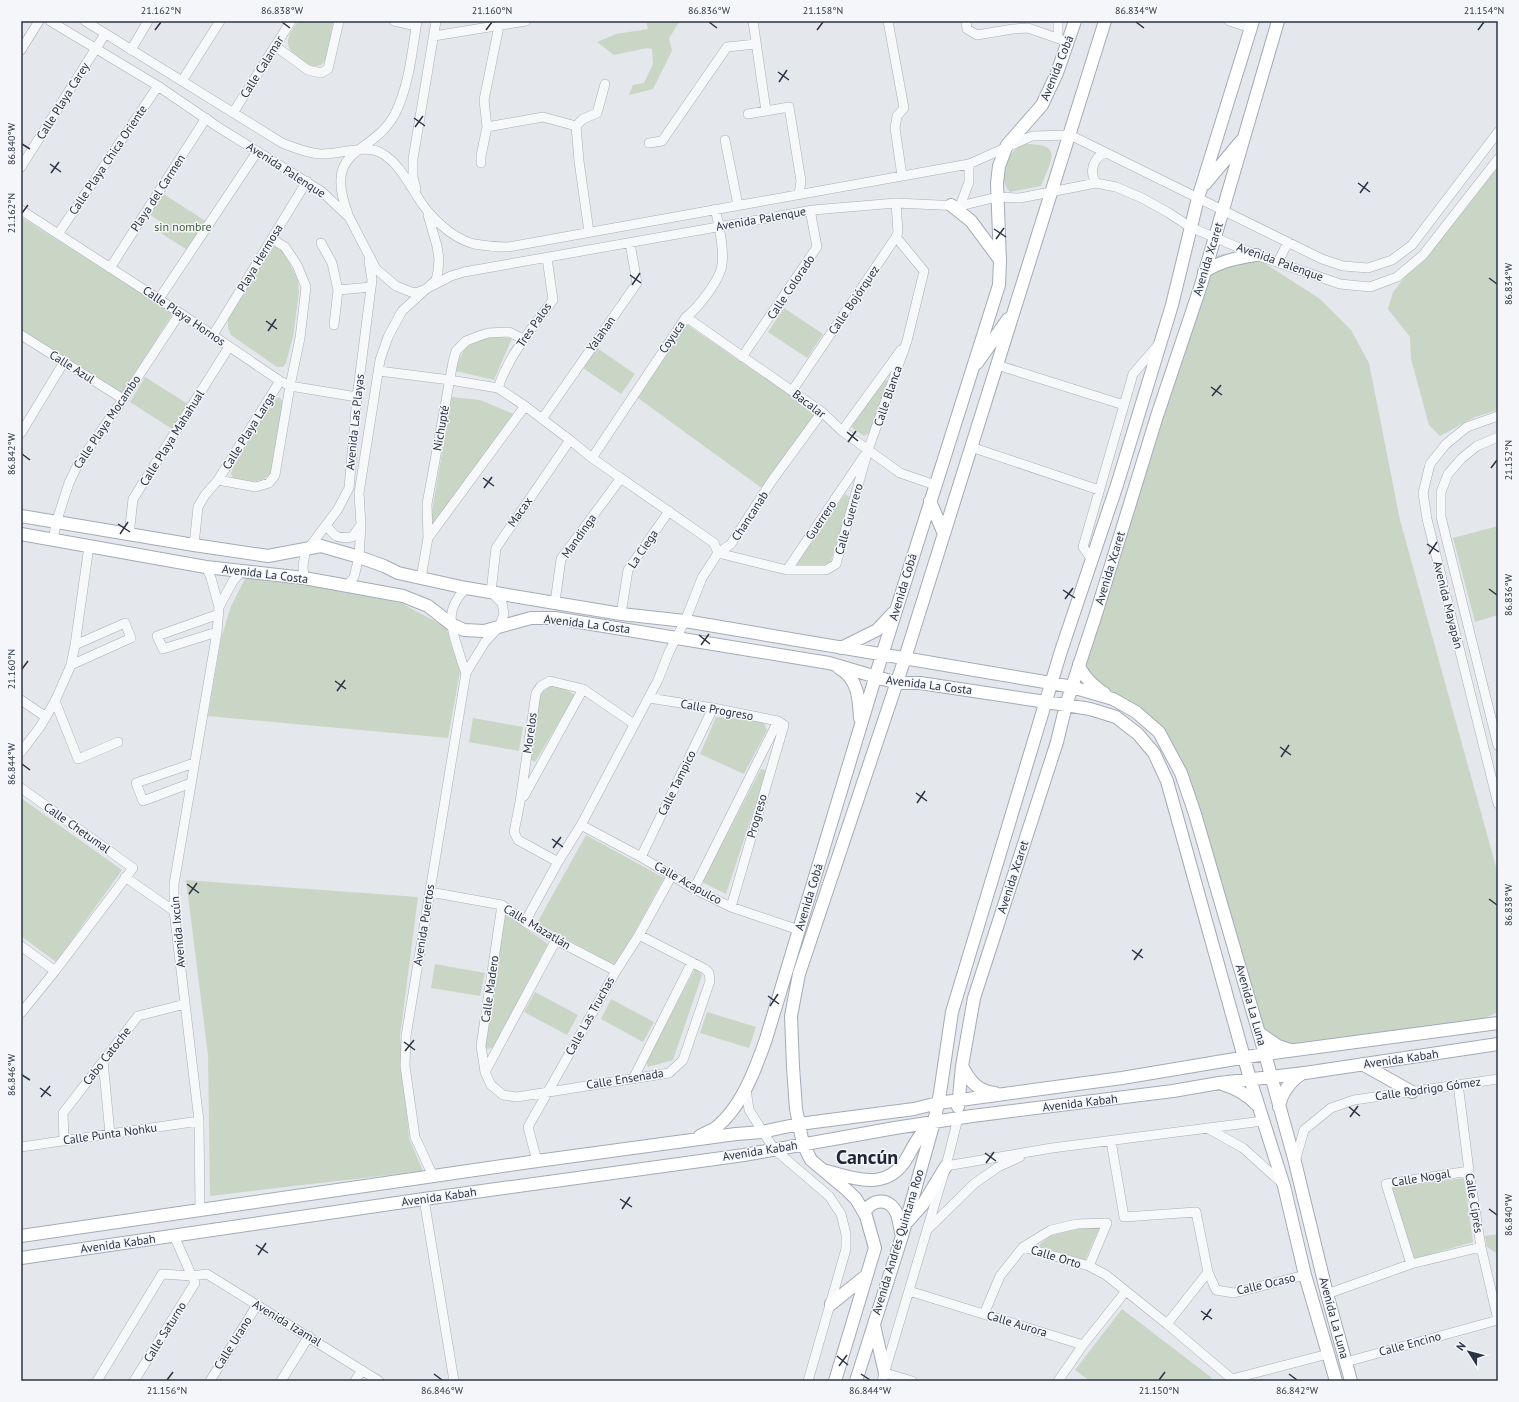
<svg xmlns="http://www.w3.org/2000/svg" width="1519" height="1402" font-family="'PT Sans',sans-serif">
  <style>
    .green { fill: #c9d6c5 }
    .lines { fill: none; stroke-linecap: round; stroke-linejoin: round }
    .minor-casing { stroke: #a9aeb7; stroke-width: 10 }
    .major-casing { stroke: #a3abb8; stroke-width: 14 }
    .minor { stroke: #f7f8fa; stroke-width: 9 }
    .major { stroke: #fff; stroke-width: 12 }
    .ticks { fill: none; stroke: #2b3445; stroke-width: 1.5 }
    .labels { text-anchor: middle; stroke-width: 3; stroke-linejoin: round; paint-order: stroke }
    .street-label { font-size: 12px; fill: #2b3445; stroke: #f4f6f9 }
    .park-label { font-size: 12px; fill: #3f6138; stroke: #f4f6f9 }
    .town-label { font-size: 20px; font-weight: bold; fill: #1d2536; stroke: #f4f6f9 }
    .neatline { fill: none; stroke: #2b3445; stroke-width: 1.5 }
    .ticks-label { font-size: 10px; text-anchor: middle; fill: #2b3445 }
  </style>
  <rect width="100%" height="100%" fill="#e4e7ec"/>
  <path class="green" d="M298 21H333L327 59 321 65 313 67C303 62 288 55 288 41 288 35 295 26 298 21Z
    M646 21H680L669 38 672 51 653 89 629 95 633 85 644 83 653 64 652 49 647 48 614 55 597 42 616 34 648 29Z
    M1023 144C1064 143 1052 158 1041 186L1010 192C1002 184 1001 169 1007 159 1011 153 1017 148 1023 144Z
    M1498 158V410L1475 417 1440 436 1429 425 1411 359 1410 337 1388 309 1393 292Z
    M162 193 207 222 189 251 159 232 164 224 149 214Z
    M21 217 173 313 121 395 21 335Z
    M272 245 283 250 298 280 299 292 293 337 286 363 283 367H277L231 335 228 328V317Z
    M1230 253 1252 255 1320 299 1351 330 1369 363 1400 520 1498 874V1012L1483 1019 1314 1045 1283 1042 1265 1032 1258 1020 1190 786 1180 756 1165 735 1084 674 1083 663 1214 256Z
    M784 308 823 334 807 358 768 332Z
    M686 324 816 413 763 489 638 398Z
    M496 337 512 338 494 380 456 371C462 345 471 341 496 337Z
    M597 348 635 374 621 394 583 368Z
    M145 377 188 404 172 429 130 402Z
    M882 379 889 382 869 433 864 436 850 426Z
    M279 397 283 402 271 472C262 486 247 480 233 478L231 474 232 468 269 407 274 400Z
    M452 397 480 400 516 415 430 530 433 505Z
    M845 494 851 498 830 564 822 568 797 567 798 562Z
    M1498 526V615L1475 622 1453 538Z
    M248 573 401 603 446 627 460 672 448 738 208 716 221 639 231 606Z
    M550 685 565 689 575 695 535 762 531 760 537 701 542 693Z
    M716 717 763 721 767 730 744 774 700 754Z
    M473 718 523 727 519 751 469 742Z
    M761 769 767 770 726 894 702 882Z
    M21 798 122 870 56 962 21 936Z
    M586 835 664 878 616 966 537 923Z
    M186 880 418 897 400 1036 409 1138 423 1171 210 1196 208 1055Z
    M505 914 548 944 493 1048 485 1049Z
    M435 964 485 973 480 996 431 988Z
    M696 967 702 975 673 1060 648 1067 646 1062Z
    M535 992 578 1015 567 1035 524 1012Z
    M611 999 654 1022 643 1042 601 1019Z
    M707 1012 756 1027 749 1048 700 1033Z
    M1464 1178 1473 1242 1414 1259 1391 1188Z
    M1100 1226 1085 1260 1038 1246 1050 1236 1074 1229Z
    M1498 1234V1254L1487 1247 1485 1236Z
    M1122 1309 1212 1378 1209 1381H1090L1075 1370Z"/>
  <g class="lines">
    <defs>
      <path id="minor" d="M50 21 158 86 218 127 321 191 349 217 376 269 396 286 411 292 416 293 424 290 451 276 464 272 813 210 896 203 960 206 997 197 1020 198 1096 183 1116 187 1142 198 1169 213 1190 227 1256 255 1340 284 1370 287 1397 277 1423 255 1498 159
        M85 21 282 143C295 148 307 153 320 154 339 155 367 143 383 154 399 164 407 181 417 196 429 216 451 238 474 244 485 246 496 247 508 247L969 164 1032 136 1070 135 1322 259 1343 266 1368 268 1392 260 1412 245 1498 132
        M394 21 416 26
        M753 21 766 111
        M888 21 904 108 897 116 895 128 902 176
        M966 21 967 29 977 35 1013 29 1028 28 1068 42
        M1058 21V38
        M1229 21 1251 28
        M434 36 526 21
        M275 46 308 70 321 73 328 69 339 21
        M21 50 39 21
        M131 50 148 21
        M182 81 220 21
        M233 113 291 21
        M748 114 789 107 801 181 799 194
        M487 127 484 100 499 26
        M725 140 738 205
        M649 143 662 141 727 47 756 44
        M481 163V156L487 127 543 117 576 126
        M21 167 105 34
        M1096 183C1089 171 1093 159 1105 152
        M416 189 413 177V159L436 21
        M960 206 969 182V164
        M21 210 180 313 280 381 290 386 357 397
        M348 214C322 145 372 157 395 114 409 86 412 52 417 21
        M589 232 579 161 576 126 583 119 597 113 605 84
        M58 234 158 86
        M321 243 332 263 338 290 371 287
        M1278 262 1288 242
        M110 268 206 118
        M159 299 257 152
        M686 317 822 412 842 431 900 473 935 485
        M334 325 338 290
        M21 335 123 399
        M213 335 307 181
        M742 357 817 247 811 215 813 210
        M997 365 1124 405
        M379 371 450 380 498 388 525 406 570 440 592 458 714 543 718 553 787 570H826L836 564 868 450 907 341 924 271 896 237
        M498 388C509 355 532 328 553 300L547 258
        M792 391 896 237 898 232 896 203
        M1498 416 1467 427 1446 444 1430 464 1423 493 1427 519 1498 804
        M542 419 637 283 630 243
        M842 431 901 350
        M21 433 64 362
        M1498 437 1477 446 1462 458 1448 474 1441 492V517L1498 746
        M971 447 1099 490
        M592 458 686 317C698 308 721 279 722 264 724 250 719 223 715 209
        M218 480 256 487 269 483 275 475 290 386 300 338 306 287 297 265 285 247 272 239
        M326 525C335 537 337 539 352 537L361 525
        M129 535 133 499 229 347
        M428 538 525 406
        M53 540 56 523 69 483 78 464 126 395 180 313
        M194 545 198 507 205 495 218 480 280 381
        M1092 560 1083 547 1133 374 1158 345
        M787 570 864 456
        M304 578 303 566 305 553 338 509 349 488 357 397 372 280 369 261
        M421 578 428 538 427 504 453 362 456 351 466 341 479 336 488 333 509 332 523 339
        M347 586 354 577 359 557 361 525 359 493 380 360 388 337 402 311 436 280 438 271 439 259 437 246 428 215
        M555 602 561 559 621 478
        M219 607 233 581 242 571
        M621 614 628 570 669 511
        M217 632 163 649 157 636 219 614
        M71 665 131 638 125 623 75 645
        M466 673C462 664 460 655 457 646 449 621 447 608 466 588
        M649 698 713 708 778 721 784 725 731 907
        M21 700 46 717
        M55 701 78 759 118 742
        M21 752 40 727 55 701 71 665 75 645 89 546
        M191 783 143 801 136 783 194 763
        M21 788 133 868 55 971 21 1013
        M524 796 583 689
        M581 825 641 857 694 889 731 907 799 930
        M641 857 713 708
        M558 862 518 840 514 832 520 802 536 693 541 686 550 681 583 689 634 724
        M125 877 174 911
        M694 889 778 721
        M430 892 502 905 525 922 556 940 616 971
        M502 905 481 1046 485 1072 491 1085 503 1095 517 1097 669 1073 683 1060 710 981 709 973 705 969 639 935
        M525 922 558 862 581 825 658 680 669 652 685 621 702 578 718 553 731 544 771 482 822 412
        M21 946 55 971
        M103 1061 110 1134
        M485 1072 556 940
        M634 1077 692 962
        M1458 1084 1469 1171 1481 1247 1498 1320
        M746 1089 749 1110 774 1149 829 1196 841 1214 846 1234V1249L808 1381
        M1207 1128 1243 1148 1284 1185
        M64 1140 63 1113 138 1016 185 1004
        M1111 1141 1124 1217 1196 1212 1208 1272
        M21 1147 199 1121
        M537 1161 528 1127 616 971 639 935 672 875
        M1295 1162 1304 1130 1331 1108 1354 1100 1498 1079
        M946 1166 1052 1148 1263 1121
        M433 1176 415 1137 405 1066 406 1036 466 673 485 642 499 627 504 614 502 603 491 592 496 548 570 440
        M424 1199 454 1381
        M200 1211 199 1121 174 911V884L217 632 219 607 211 578 206 567
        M927 1230 975 1183 998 1167 1020 1157
        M1023 1247 1089 1266 1106 1275 1167 1324
        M1411 1264 1386 1184 1469 1171
        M1305 1275 1234 1293 1216 1290 1208 1272 1167 1324 1232 1379 1328 1354
        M909 1291 1083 1345
        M1327 1294 1411 1264 1481 1247
        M984 1314 1000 1276 1023 1247 1051 1230 1077 1224 1107 1223 1089 1266
        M1346 1362 1498 1320
        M885 1373 912 1381
        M97 1381 162 1274 192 1276 207 1274 379 1381
        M134 1381 195 1283 174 1236
        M210 1381 257 1305
        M281 1381 309 1336
        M355 1381 362 1370
        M882 1381 946 1166 958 1118
        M1058 1381 1083 1345 1126 1291"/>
      <path id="major" d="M1205 184 1241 141
        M951 205 971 221 1000 260
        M1204 272C1220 261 1237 258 1256 255
        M977 363 1008 319
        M930 501 944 534
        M21 516 194 545 268 556 321 546 359 557 384 566 398 573 466 588 621 614 685 621 1051 683 1072 687 1113 699 1136 712 1159 732 1181 773 1195 814 1265 1054 1295 1162 1327 1294 1351 1381
        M21 534 206 567 304 578 403 596 428 606 451 624 464 630 484 631 531 618H555L829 663 897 683H920L1066 705 1090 709 1116 717 1138 734 1154 753 1167 781 1250 1079 1284 1186 1305 1275 1336 1381
        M841 648 877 630 894 612
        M1079 664C1082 677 1095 687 1105 694
        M839 668C858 678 859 699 860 718
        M1259 1033 1278 1046 1290 1050
        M1362 1064 1412 1092
        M962 1066C970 1082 978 1091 995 1093
        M1222 1084C1236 1088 1247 1094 1257 1105
        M958 1107 962 1066 974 998 1057 742 1066 705 1095 617 1157 416 1201 285 1278 21
        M1279 1107C1281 1093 1291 1080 1303 1073
        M700 1136C705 1133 710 1131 714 1129 741 1109 756 1068 766 1039L882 655 999 285 1000 261 997 183 999 166 1007 145 1042 105 1057 73 1075 21
        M827 1171C859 1180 889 1191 908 1156 915 1143 922 1130 934 1122
        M864 1213C872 1198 890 1197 897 1214 899 1220 900 1227 901 1233
        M908 1221 923 1204 946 1166
        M21 1236 537 1161 736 1134 762 1132 799 1124 914 1109 938 1103 1122 1078 1265 1054 1498 1023
        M21 1258 424 1199 744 1155 895 1128 972 1116 1173 1091 1219 1083 1305 1073 1498 1044
        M831 1304 867 1275
        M874 1325 885 1373
        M835 1381 875 1248 866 1216 856 1199 848 1191 811 1160 803 1144 796 1109 793 1067 791 1016 799 974 905 658 1105 21
        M856 1381 902 1236 934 1122 940 1093 952 1012 1061 651 1117 485 1172 305 1198 198 1253 21"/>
    </defs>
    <use href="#minor" class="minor-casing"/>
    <use href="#major" class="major-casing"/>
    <use href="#minor" class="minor"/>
    <use href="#major" class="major"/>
  </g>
  <path class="ticks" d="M282 22 290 28M709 22 717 28M1136 22 1144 28M155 30 161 22M486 30 492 22M817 30 823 22M1478 30 1484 22M778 72 789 80M779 82 787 70M414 118 425 126M415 127 423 116M22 144 30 149M50 164 61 172M51 173 59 162M1358 183 1370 192M1360 193 1368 182M22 213 28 205M994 229 1006 237M996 239 1004 228M630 275 641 283M1489 278 1497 284M632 285 640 273M266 321 277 329M268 331 276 319M1211 387 1222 395M1212 396 1221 385M847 432 858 441M848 442 856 431M22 454 30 460M1491 468 1497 460M483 478 494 486M484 488 492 477M118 524 130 532M120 534 128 522M1427 544 1439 552M1429 554 1437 542M1489 589 1497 595M1063 590 1075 598M1065 599 1073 588M699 635 710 644M701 645 709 634M22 669 28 661M335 681 346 689M337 691 345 680M1280 747 1291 755M1281 757 1289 745M22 764 30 770M916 793 927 801M917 803 925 791M552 839 563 847M553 848 561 837M187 884 199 893M189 894 197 883M1489 899 1497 905M1132 950 1143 958M1134 960 1142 949M768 996 779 1004M770 1006 778 994M404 1042 415 1050M405 1051 414 1040M22 1075 30 1080M40 1088 51 1096M41 1097 50 1086M1349 1107 1360 1116M1350 1117 1358 1106M985 1153 996 1161M986 1163 994 1152M620 1199 632 1207M622 1209 630 1197M1489 1209 1497 1215M256 1245 268 1253M258 1255 266 1243M1201 1311 1212 1319M1203 1320 1211 1309M837 1356 848 1365M839 1366 847 1355M434 1374 442 1380M861 1374 870 1380M1289 1374 1297 1380M167 1380 173 1372M1159 1380 1165 1372"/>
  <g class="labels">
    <g class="street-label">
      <text transform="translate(262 67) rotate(-58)" y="4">Calle Calamar</text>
      <text transform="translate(1057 68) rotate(-68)" y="4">Avenida Cobá</text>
      <text transform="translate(63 101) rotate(-58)" y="4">Calle Playa Carey</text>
      <text transform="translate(108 160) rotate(-56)" y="4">Calle Playa Chica Oriente</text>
      <text transform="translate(286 170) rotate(33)" y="4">Avenida Palenque</text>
      <text transform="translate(158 193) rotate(-57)" y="4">Playa del Carmen</text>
      <text transform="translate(761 219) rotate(-10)" y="4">Avenida Palenque</text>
      <text transform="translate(260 258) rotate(-59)" y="4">Playa Hermosa</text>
      <text transform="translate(1208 259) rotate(-73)" y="4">Avenida Xcaret</text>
      <text transform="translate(1280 262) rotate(20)" y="4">Avenida Palenque</text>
      <text transform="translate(791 287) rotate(-56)" y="4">Calle Colorado</text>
      <text transform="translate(854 300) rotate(-56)" y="4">Calle Bojórquez</text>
      <text transform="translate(184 316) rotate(34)" y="4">Calle Playa Hornos</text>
      <text transform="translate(534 325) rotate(-55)" y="4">Tres Palos</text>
      <text transform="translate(601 334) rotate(-55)" y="4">Yalahan</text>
      <text transform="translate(672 337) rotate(-56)" y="4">Coyuca</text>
      <text transform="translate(72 367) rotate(32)" y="4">Calle Azul</text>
      <text transform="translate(888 396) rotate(-71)" y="4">Calle Blanca</text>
      <text transform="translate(809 404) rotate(37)" y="4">Bacalar</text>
      <text transform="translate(107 422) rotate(-56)" y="4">Calle Playa Mocambo</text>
      <text transform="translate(355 422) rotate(-84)" y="4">Avenida Las Playas</text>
      <text transform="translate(441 428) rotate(-80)" y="4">Nichupté</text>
      <text transform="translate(249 431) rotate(-58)" y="4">Calle Playa Larga</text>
      <text transform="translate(172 438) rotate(-58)" y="4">Calle Playa Mahahual</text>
      <text transform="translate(520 512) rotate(-55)" y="4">Macax</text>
      <text transform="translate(750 516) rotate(-57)" y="4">Chancanab</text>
      <text transform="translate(849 519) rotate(-74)" y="4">Calle Guerrero</text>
      <text transform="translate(821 520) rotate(-56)" y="4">Guerrero</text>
      <text transform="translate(579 536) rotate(-55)" y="4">Mandinga</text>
      <text transform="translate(643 549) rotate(-56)" y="4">La Ciega</text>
      <text transform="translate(1110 568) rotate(-73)" y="4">Avenida Xcaret</text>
      <text transform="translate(265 574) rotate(7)" y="4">Avenida La Costa</text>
      <text transform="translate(903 587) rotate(-73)" y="4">Avenida Cobá</text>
      <text transform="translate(1448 605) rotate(76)" y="4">Avenida Mayapán</text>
      <text transform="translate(587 624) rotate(7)" y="4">Avenida La Costa</text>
      <text transform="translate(929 685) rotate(7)" y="4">Avenida La Costa</text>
      <text transform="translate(717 710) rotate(10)" y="4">Calle Progreso</text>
      <text transform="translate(530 733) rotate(-82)" y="4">Morelos</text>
      <text transform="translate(677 783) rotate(-64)" y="4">Calle Tampico</text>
      <text transform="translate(757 816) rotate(-74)" y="4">Progreso</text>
      <text transform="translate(77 828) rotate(35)" y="4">Calle Chetumal</text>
      <text transform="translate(1013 877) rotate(-72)" y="4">Avenida Xcaret</text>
      <text transform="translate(688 883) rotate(29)" y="4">Calle Acapulco</text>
      <text transform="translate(809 897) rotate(-73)" y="4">Avenida Cobá</text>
      <text transform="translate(424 925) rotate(-81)" y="4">Avenida Puertos</text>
      <text transform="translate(537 927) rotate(31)" y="4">Calle Mazatlán</text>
      <text transform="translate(178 932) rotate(-95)" y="4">Avenida Ixcún</text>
      <text transform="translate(490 989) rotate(-82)" y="4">Calle Madero</text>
      <text transform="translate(1251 1005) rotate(74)" y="4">Avenida La Luna</text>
      <text transform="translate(590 1016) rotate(-61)" y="4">Calle Las Truchas</text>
      <text transform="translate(107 1056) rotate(-52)" y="4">Cabo Catoche</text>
      <text transform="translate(1401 1059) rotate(-8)" y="4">Avenida Kabah</text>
      <text transform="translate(625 1079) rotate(-9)" y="4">Calle Ensenada</text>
      <text transform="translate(1428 1089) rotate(-8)" y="4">Calle Rodrigo Gómez</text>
      <text transform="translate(1080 1103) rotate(-7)" y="4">Avenida Kabah</text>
      <text transform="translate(110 1134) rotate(-8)" y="4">Calle Punta Nohku</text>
      <text transform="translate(760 1151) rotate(-9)" y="4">Avenida Kabah</text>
      <text transform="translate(1421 1178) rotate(-9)" y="4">Calle Nogal</text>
      <text transform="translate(439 1197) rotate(-8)" y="4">Avenida Kabah</text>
      <text transform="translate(1474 1203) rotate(81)" y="4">Calle Ciprés</text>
      <text transform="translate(898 1242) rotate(-73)" y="4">Avenida Andrés Quintana Roo</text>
      <text transform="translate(118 1244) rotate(-8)" y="4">Avenida Kabah</text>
      <text transform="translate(1056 1257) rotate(17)" y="4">Calle Orto</text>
      <text transform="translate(1266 1284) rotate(-13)" y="4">Calle Ocaso</text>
      <text transform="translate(1334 1318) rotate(75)" y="4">Avenida La Luna</text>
      <text transform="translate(287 1323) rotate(31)" y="4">Avenida Izamal</text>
      <text transform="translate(1017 1324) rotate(17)" y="4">Calle Aurora</text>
      <text transform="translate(165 1332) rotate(-58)" y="4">Calle Saturno</text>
      <text transform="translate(233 1343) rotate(-58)" y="4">Calle Urano</text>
      <text transform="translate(1410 1344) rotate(-15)" y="4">Calle Encino</text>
    </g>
    <g class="park-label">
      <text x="183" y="231">sin nombre</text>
    </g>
    <g class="town-label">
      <text x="867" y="1164">Cancún</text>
    </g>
  </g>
  <rect width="1519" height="1402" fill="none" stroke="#f4f6f9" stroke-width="44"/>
  <g transform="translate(1469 1352) rotate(306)" stroke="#f4f6f9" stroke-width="3" paint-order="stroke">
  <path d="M0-3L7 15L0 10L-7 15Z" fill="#2b3445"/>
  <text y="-6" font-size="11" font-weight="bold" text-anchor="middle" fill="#2b3445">N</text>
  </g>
  <rect x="22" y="22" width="1475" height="1358" class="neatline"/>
  <g class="ticks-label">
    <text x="161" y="14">21.162°N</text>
    <text x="282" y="14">86.838°W</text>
    <text x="492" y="14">21.160°N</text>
    <text x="709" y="14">86.836°W</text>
    <text x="823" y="14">21.158°N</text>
    <text x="1136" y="14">86.834°W</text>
    <text x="1484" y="14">21.154°N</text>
    <text transform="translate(11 144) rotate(-90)" y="4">86.840°W</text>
    <text transform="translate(11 213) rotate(-90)" y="4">21.162°N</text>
    <text transform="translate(1508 284) rotate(-90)" y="4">86.834°W</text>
    <text transform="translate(11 454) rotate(-90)" y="4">86.842°W</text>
    <text transform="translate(1508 460) rotate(-90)" y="4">21.152°N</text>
    <text transform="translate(1508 595) rotate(-90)" y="4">86.836°W</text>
    <text transform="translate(11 669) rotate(-90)" y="4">21.160°N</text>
    <text transform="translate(11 764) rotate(-90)" y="4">86.844°W</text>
    <text transform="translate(1508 905) rotate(-90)" y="4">86.838°W</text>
    <text transform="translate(11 1075) rotate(-90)" y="4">86.846°W</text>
    <text transform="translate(1508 1215) rotate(-90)" y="4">86.840°W</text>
    <text x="167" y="1394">21.156°N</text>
    <text x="442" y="1394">86.846°W</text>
    <text x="870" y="1394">86.844°W</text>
    <text x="1159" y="1394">21.150°N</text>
    <text x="1297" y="1394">86.842°W</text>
  </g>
</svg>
